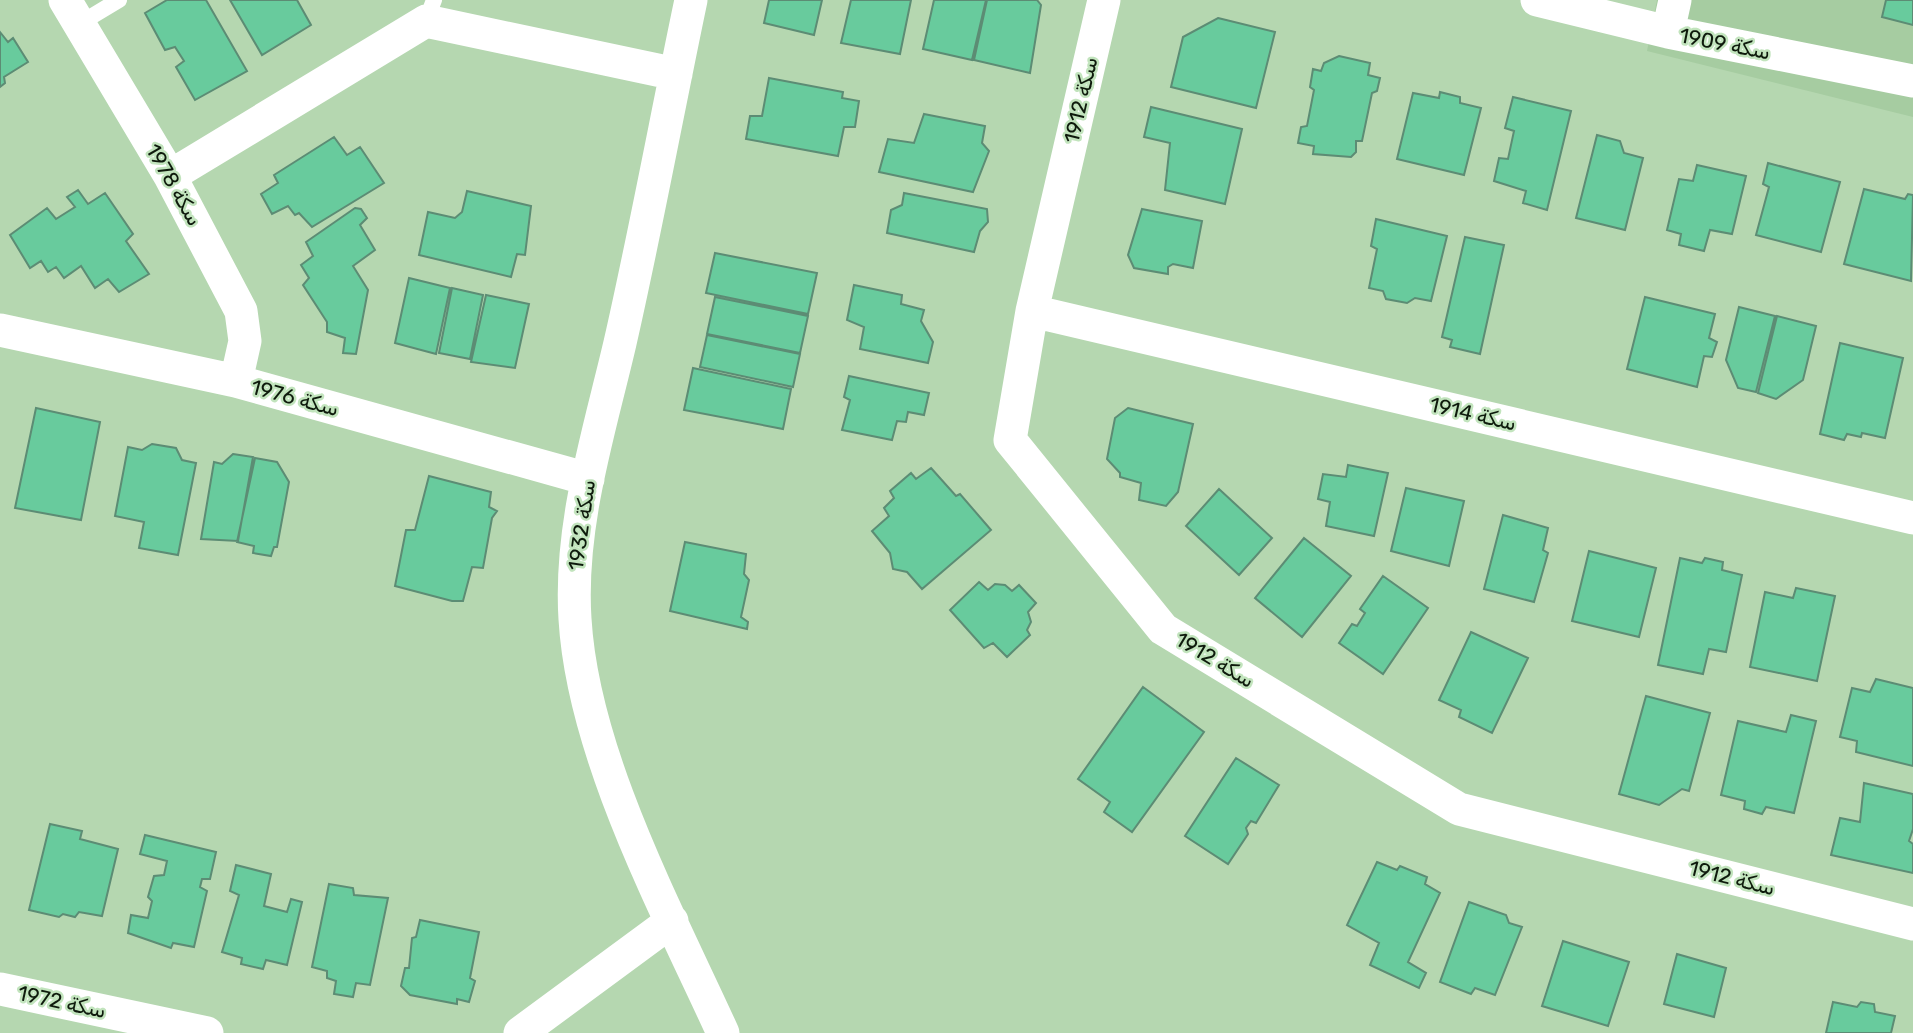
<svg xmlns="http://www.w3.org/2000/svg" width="1913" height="1033" font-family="Rubik,'Noto Sans Arabic',sans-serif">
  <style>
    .built { fill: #a6cca1 }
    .building { fill: #68cb9d; stroke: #5c8c74; stroke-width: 2 }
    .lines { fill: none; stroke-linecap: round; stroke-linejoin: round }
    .lane { stroke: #fff; stroke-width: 16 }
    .street { stroke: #fff; stroke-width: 33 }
    .labels { text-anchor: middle; stroke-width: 5; stroke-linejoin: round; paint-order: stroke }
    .street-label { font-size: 21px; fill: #0e1a0c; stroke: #c2e4bd }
  </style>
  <rect width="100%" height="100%" fill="#b5d7b0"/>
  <path class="built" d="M1657 0H1913V117L1647 51Z"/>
  <path class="building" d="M167 0H206L247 71 195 100 176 67 184 61 175 47 165 50 145 13Z
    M230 0H297L311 25 262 55Z
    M769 0H822L814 35 764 23Z
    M851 0H911L900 54 841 43Z
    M934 0H986L972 60 923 49Z
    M987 0H1037L1041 5 1030 73 974 60Z
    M1886 0H1913V25L1882 17Z
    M1218 18 1275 32 1256 108 1171 87 1183 37Z
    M0 32 8 42 13 38 28 62 4 77 5 83 0 87Z
    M1339 56 1370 63 1368 75 1380 78 1377 91 1372 93 1362 141H1356V152L1351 157 1313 154 1314 146 1298 143 1301 127 1307 126 1314 90 1310 87 1313 69 1321 71 1324 63Z
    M769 78 843 92 842 98 859 101 855 127H844L838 156 746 139 750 116H762Z
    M1440 92 1460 97V103L1481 108 1464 175 1397 159 1413 93 1439 98Z
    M1513 97 1571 111 1547 210 1523 203 1526 191 1494 181 1499 158 1508 159 1514 131 1505 128Z
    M1151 107 1242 129 1225 204 1165 190 1170 143 1144 137Z
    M924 114 985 126 982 143 989 151 973 192 879 172 888 139 914 143Z
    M1597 135 1620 141 1624 153 1643 158 1625 230 1576 218Z
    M334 137 347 155 360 147 384 183 312 227 299 213 295 215 288 206 272 214 261 194 278 183 274 175Z
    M1768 163 1840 182 1821 252 1756 235 1769 187 1763 184Z
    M1697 165 1746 176 1732 234 1710 230 1704 251 1679 245 1681 234 1667 230 1679 179 1693 181Z
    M1864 189 1905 199 1908 194 1913 195 1911 281 1844 264Z
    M78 190 88 204 105 193 133 234 126 241 149 274 119 292 108 279 95 288 81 266 64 278 56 267 48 272 41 261 30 268 10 235 47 208 56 219 75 207 67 197Z
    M467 191 531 206 525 255 517 254 511 277 419 255 428 212 455 218 462 212Z
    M904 193 987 209 988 222 980 231 974 252 887 233 891 210 902 205Z
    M355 208 361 209 367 218 360 225 375 250 353 266 368 290 356 354 343 353 345 338 327 332V322L303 285 309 278 301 265 313 256 306 242Z
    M1142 209 1202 221 1193 268 1173 264 1168 267V274L1134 268 1128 255Z
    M1376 219 1447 236 1431 301 1415 298 1407 303 1386 299 1383 291 1369 288 1377 249 1371 246Z
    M1465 237 1504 245 1480 354 1450 347 1452 340 1442 337Z
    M715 253 817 273 808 314 706 293Z
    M409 278 450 288 436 354 395 343Z
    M854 285 902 295 901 304 924 310 921 321 933 342 928 363 860 349 864 327 847 320Z
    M452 288 483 295 470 359 439 353Z
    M486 295 529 304 515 368 471 362Z
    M715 297 808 316 800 353 707 334Z
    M1645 297 1715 314 1709 338 1717 342 1712 357 1704 356 1697 387 1627 369Z
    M1739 307 1775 316 1756 392 1738 388 1726 360Z
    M1777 316 1816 326 1803 380 1776 399 1758 393Z
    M707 335 800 354 793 387 700 367Z
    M1840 343 1903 358 1885 438 1862 433 1861 437 1847 434 1844 440 1820 434Z
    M693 368 791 389 783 429 684 410Z
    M849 376 929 393 924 415 908 412 906 422 897 421 892 440 842 430 850 400 844 397Z
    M36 408 100 422 81 520 15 508Z
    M1128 408 1193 424 1178 492 1166 506 1139 500 1141 483 1120 477V473L1107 459 1115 418Z
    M152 444 176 448 182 460 196 463 178 555 139 548 144 522 115 516 128 447 142 450Z
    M233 454 253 457 238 541 201 539 214 462 222 464Z
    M255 458 277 462 289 482 277 547H274L271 556 253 553 254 546 237 542Z
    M1348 465 1388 473 1374 536 1326 526 1330 502 1318 499 1323 474 1346 477Z
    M931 468 956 496 960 494 991 530 922 589 907 572 893 569 890 553 872 531 889 516 884 508 894 498 890 491 911 473 916 479Z
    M429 476 491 492 489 507 497 511 492 518 483 568 472 567 463 601H452L395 586 406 530H415Z
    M1406 488 1464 501 1449 566 1391 551Z
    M1219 489 1272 538 1239 575 1186 526Z
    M1503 515 1548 528 1543 550 1548 553 1534 602 1484 589Z
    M1304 538 1351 576 1302 637 1255 598Z
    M685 542 746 554 744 574 749 580 741 617 748 622 747 629 670 611Z
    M1589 551 1656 568 1639 637 1572 621Z
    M1680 558 1702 563 1705 558 1723 562 1722 570 1742 575 1726 652 1709 649 1703 674 1658 665Z
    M1383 576 1428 608 1383 674 1339 643 1352 624 1357 626 1365 613 1360 609Z
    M979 582 988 590 995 584 1005 585 1012 591 1019 585 1036 603 1028 612 1031 622 1027 630 1030 635 1007 657 993 643 984 648 950 610Z
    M1796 588 1835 596 1817 681 1750 667 1765 592 1793 598Z
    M1471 632 1528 658 1492 733 1459 717 1461 710 1439 700Z
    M1876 679 1913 688V766L1856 752 1857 741 1840 737 1852 688 1870 692Z
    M1143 687 1204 732 1132 832 1104 812 1110 802 1078 779Z
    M1646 696 1710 713 1689 791 1682 789 1659 805 1619 794Z
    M1791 715 1816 721 1794 813 1766 807 1762 814 1744 809 1745 801 1721 795 1738 721 1786 732Z
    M1236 758 1279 785 1256 823 1251 821 1246 828 1248 834 1228 864 1185 836Z
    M1864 783 1913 794V829L1909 841 1913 844V873L1831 855 1840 818 1860 822Z
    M50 824 82 831 80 839 118 849 102 916 79 912 75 917 63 914 59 917 29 910Z
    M145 835 216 852 210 879H202L200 887 207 891 194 947 173 943 171 948 128 933 131 915 148 918 152 901 148 897 154 876 164 875 167 861 140 854Z
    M1377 862 1397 870 1400 866 1427 877 1425 884 1440 893 1408 962 1426 973 1419 988 1370 965 1379 943 1347 925Z
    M236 865 271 874 264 906 287 912 291 899 302 902 287 965 266 960 263 969 241 964 242 958 222 952 239 895 230 891Z
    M329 884 353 888 354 895 388 898 370 985 356 983 353 997 334 994 336 981 327 978V971L312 967Z
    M1469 902 1506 915 1509 923 1522 927 1495 995 1475 988 1471 994 1440 982Z
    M420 920 479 932 470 978 475 981 469 1002 457 999V1004L410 995 401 986 405 968H409L412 938 416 937Z
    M1563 941 1629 962 1608 1026 1542 1006Z
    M1677 954 1726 968 1714 1017 1664 1004Z
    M1833 1002 1857 1007 1861 1002 1874 1004 1875 1012 1895 1016 1891 1033H1826Z"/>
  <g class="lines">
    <path class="lane" d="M426 21 434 0
      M79 24 119 0"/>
    <path class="street" d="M65 0 170 176 241 311 245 341 236 381
      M691 0C667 114 646 229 620 343 599 433 569 525 575 619 583 755 667 910 723 1033
      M1104 0 1032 311 1010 440 1163 629 1459 809 1913 924
      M1537 0 1668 32 1913 81
      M1668 32 1675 0
      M170 176 426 21 676 74
      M1032 311 1913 518
      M0 330 236 381 588 479
      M0 989 207 1033
      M520 1033 672 921"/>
  </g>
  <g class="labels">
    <g class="street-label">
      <text transform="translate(1725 44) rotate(11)" y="7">سكة 1909</text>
      <text transform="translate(1081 100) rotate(-77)" y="7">سكة 1912</text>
      <text transform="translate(174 185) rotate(60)" y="7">سكة 1978</text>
      <text transform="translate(295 398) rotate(15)" y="7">سكة 1976</text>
      <text transform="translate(1473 414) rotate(13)" y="7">سكة 1914</text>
      <text transform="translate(582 525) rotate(-82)" y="7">سكة 1932</text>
      <text transform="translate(1215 660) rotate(31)" y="7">سكة 1912</text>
      <text transform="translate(1732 878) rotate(14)" y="7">سكة 1912</text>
      <text transform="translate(62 1002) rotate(12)" y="7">سكة 1972</text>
    </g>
  </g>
</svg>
